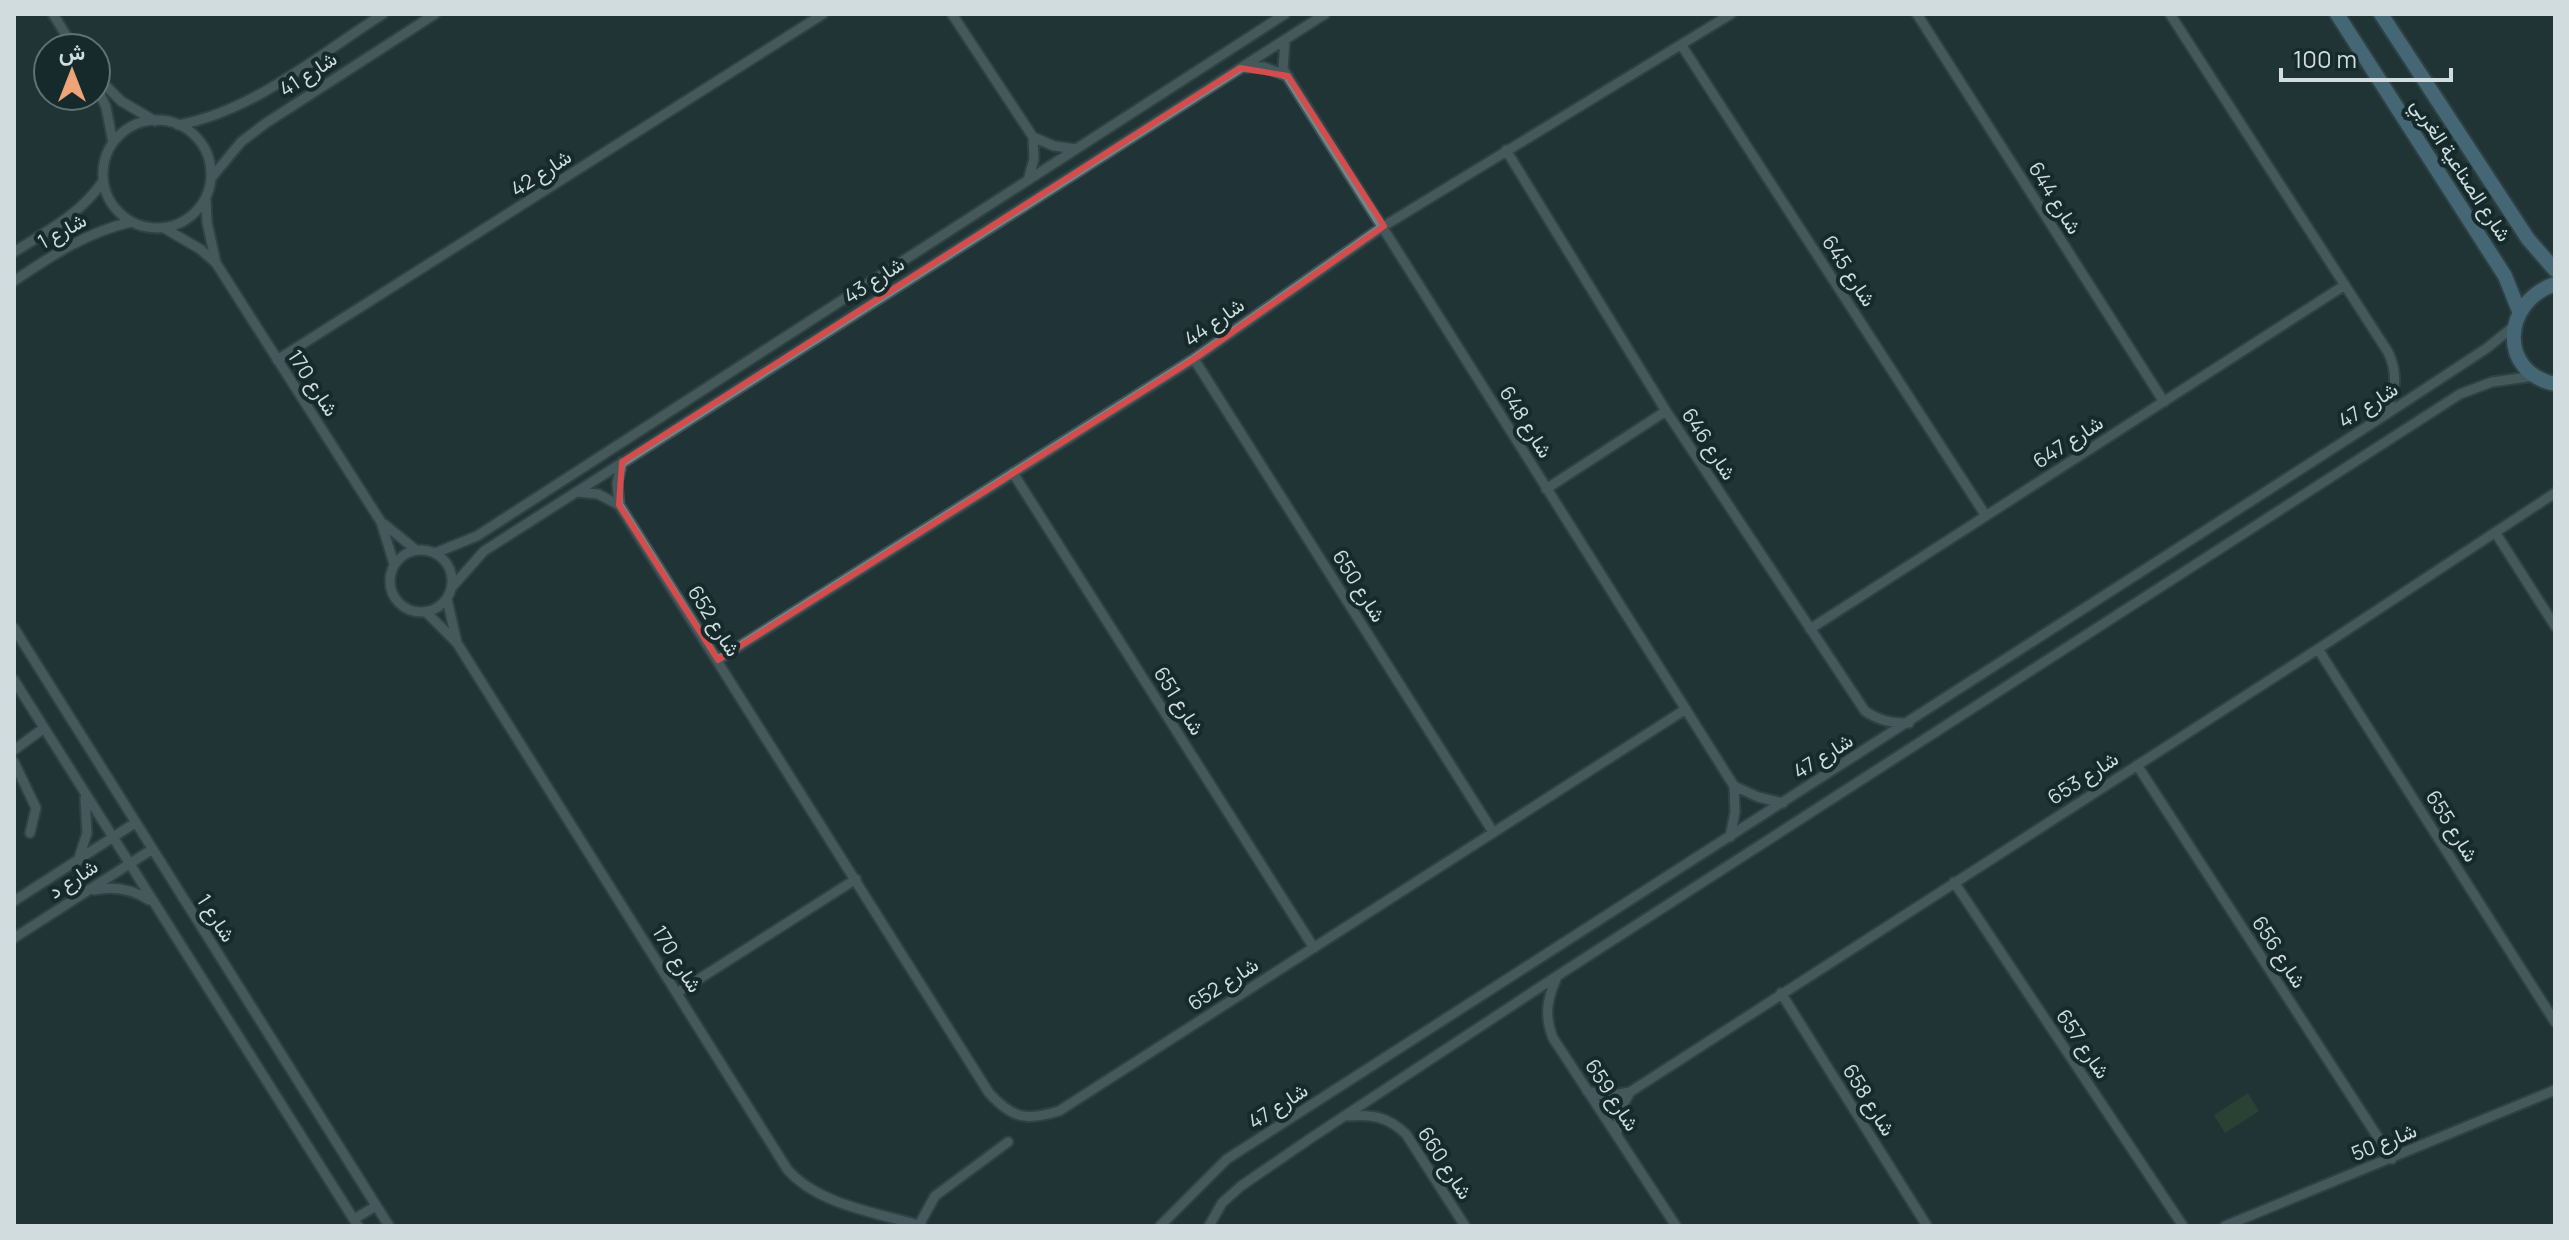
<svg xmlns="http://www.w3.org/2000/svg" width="2569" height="1240" font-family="Manrope,Vazirmatn,sans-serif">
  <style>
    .green { fill: #315330 }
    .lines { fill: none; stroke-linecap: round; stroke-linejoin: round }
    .street-casing { stroke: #405154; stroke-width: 13 }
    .primary-casing { stroke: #405154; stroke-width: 18 }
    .street { stroke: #708689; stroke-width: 9 }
    .primary { stroke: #70a3c0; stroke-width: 14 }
    .marked { fill: none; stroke: #d54c4c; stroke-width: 6; stroke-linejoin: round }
    .labels { text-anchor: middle; stroke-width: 8; stroke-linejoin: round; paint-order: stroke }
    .street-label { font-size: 20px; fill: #d0dcde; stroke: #162a2c }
  </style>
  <rect width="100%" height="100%" fill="#203437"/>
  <path class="green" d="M2248 1093 2259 1111 2225 1133 2214 1115Z"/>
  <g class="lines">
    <defs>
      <path id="street" d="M53 14 74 48
        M952 14 1033 137 1034 159 1028 180
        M1917 14 2164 402
        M2170 14 2388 352C2399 375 2395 393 2385 415
        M1285 40 1283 69 1734 786 1735 812 1730 837
        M1682 46 1986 516
        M1245 67H1264L1288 76
        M96 76 121 101 155 121
        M96 86 106 107 113 143
        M103 174a54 54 0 1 1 108 0a54 54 0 1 1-108 0Z
        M178 125C252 112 320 54 383 14
        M1033 137 1054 146 1076 149
        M1506 150 1666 411 1865 711C1880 721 1891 723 1909 723
        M212 177 241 142 266 123 435 14
        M206 200 207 222 216 263
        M164 228 200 249 216 263 381 522 394 564
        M14 252C47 231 81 214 103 181
        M14 281C51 256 87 232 131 222
        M1194 359 1493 832
        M277 360 823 14
        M622 462 617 483 619 505 989 1093C1013 1119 1026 1121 1059 1111L1686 709
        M1013 473 1314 948
        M1546 489 1666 411
        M577 492 598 494 619 505
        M384 524 416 550
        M2495 532 2555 626
        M390 581a31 31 0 1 1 62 0a31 31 0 1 1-62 0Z
        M435 553 477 536 1285 14
        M452 587 484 551 1325 14
        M447 599 457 643
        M426 612 457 643 787 1169C818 1205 878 1213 922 1226
        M14 628 389 1226
        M1810 629 2345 285
        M2318 649 2555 1022
        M718 660 1194 359 1384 226 1731 14
        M14 680 358 1226
        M14 750 44 728
        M14 762 36 808 30 833
        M2137 765 2392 1159
        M1734 786 1758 797 1783 803
        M78 861 87 833 85 798
        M1954 882 2183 1226
        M94 890C113 886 132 889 149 900
        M14 901 135 823
        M14 938 151 850
        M1557 977C1547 999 1544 1015 1553 1038L1676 1226
        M677 993 856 879
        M1781 993 1927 1226
        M1587 1091 1608 1096 1630 1092 2318 649 2555 493
        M1348 1116C1373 1114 1388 1117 1406 1134L1465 1226
        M1617 1133 1619 1113 1630 1092
        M354 1219 376 1206
        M919 1225 935 1196 1008 1142
        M1160 1226 1227 1159 2385 415 2487 348 2514 326
        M1209 1226 1222 1203 1241 1186 1311 1138 1557 976 2460 394 2492 382 2535 376
        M2225 1226 2555 1090"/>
      <path id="primary" d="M2337 14 2505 276 2519 311
        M2381 14 2528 239 2555 270
        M2555 284C2502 302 2498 372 2555 384"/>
    </defs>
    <use href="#street" class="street-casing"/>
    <use href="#primary" class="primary-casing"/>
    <use href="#street" class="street"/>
    <use href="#primary" class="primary"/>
  </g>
  <path d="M0 0H2569V1240H0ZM1240 68 1288 76 1384 226 1194 359 718 660 619 505 622 462Z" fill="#203437" fill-opacity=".55" fill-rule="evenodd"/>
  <path class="marked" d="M1240 68 1288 76 1384 226 1194 359 718 660 619 505 622 462Z"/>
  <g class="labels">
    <g class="street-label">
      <text transform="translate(308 74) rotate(-33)" y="7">شارع 41</text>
      <text transform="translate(2461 170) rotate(57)" y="7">شارع الصناعية الغربي</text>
      <text transform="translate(541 173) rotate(-33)" y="7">شارع 42</text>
      <text transform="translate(2055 198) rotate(58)" y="7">شارع 644</text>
      <text transform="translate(62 231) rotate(-29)" y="7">شارع 1</text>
      <text transform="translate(1849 271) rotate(57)" y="7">شارع 645</text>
      <text transform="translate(874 280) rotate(-33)" y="7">شارع 43</text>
      <text transform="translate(1214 322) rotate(-35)" y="7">شارع 44</text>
      <text transform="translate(313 383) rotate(57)" y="7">شارع 170</text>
      <text transform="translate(2368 405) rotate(-33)" y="7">شارع 47</text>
      <text transform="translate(1526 422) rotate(58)" y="7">شارع 648</text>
      <text transform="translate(2068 442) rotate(-33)" y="7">شارع 647</text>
      <text transform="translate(1709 444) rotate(57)" y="7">شارع 646</text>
      <text transform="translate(1359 586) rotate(58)" y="7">شارع 650</text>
      <text transform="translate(714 621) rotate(58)" y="7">شارع 652</text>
      <text transform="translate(1179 701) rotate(58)" y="7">شارع 651</text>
      <text transform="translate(1823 756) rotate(-32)" y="7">شارع 47</text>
      <text transform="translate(2083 778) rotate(-33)" y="7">شارع 653</text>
      <text transform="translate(2452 826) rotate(58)" y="7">شارع 655</text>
      <text transform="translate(73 879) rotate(-33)" y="7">شارع د</text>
      <text transform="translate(216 918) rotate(57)" y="7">شارع 1</text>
      <text transform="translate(2279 952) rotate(57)" y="7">شارع 656</text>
      <text transform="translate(677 959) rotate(58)" y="7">شارع 170</text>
      <text transform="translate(1223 984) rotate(-33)" y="7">شارع 652</text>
      <text transform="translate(2083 1044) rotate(56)" y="7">شارع 657</text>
      <text transform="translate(1612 1095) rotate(57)" y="7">شارع 659</text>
      <text transform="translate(1869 1100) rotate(58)" y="7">شارع 658</text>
      <text transform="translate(1278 1106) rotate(-33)" y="7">شارع 47</text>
      <text transform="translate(2384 1142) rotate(-22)" y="7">شارع 50</text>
      <text transform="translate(1445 1163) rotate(57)" y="7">شارع 660</text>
    </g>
  </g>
  <rect width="2569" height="1240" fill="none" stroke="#d0dcde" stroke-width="32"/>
  <g transform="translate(72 72)"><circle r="38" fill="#162a2c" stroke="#607173" stroke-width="2"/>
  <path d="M0-6L14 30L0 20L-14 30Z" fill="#efa378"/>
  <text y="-12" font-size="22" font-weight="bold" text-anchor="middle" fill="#d0dcde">ش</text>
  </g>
  <path d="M2281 68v12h170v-12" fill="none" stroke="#d0dcde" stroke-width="4"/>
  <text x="2293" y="68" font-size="24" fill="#d0dcde" stroke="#162a2c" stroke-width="6" paint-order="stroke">100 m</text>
</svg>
